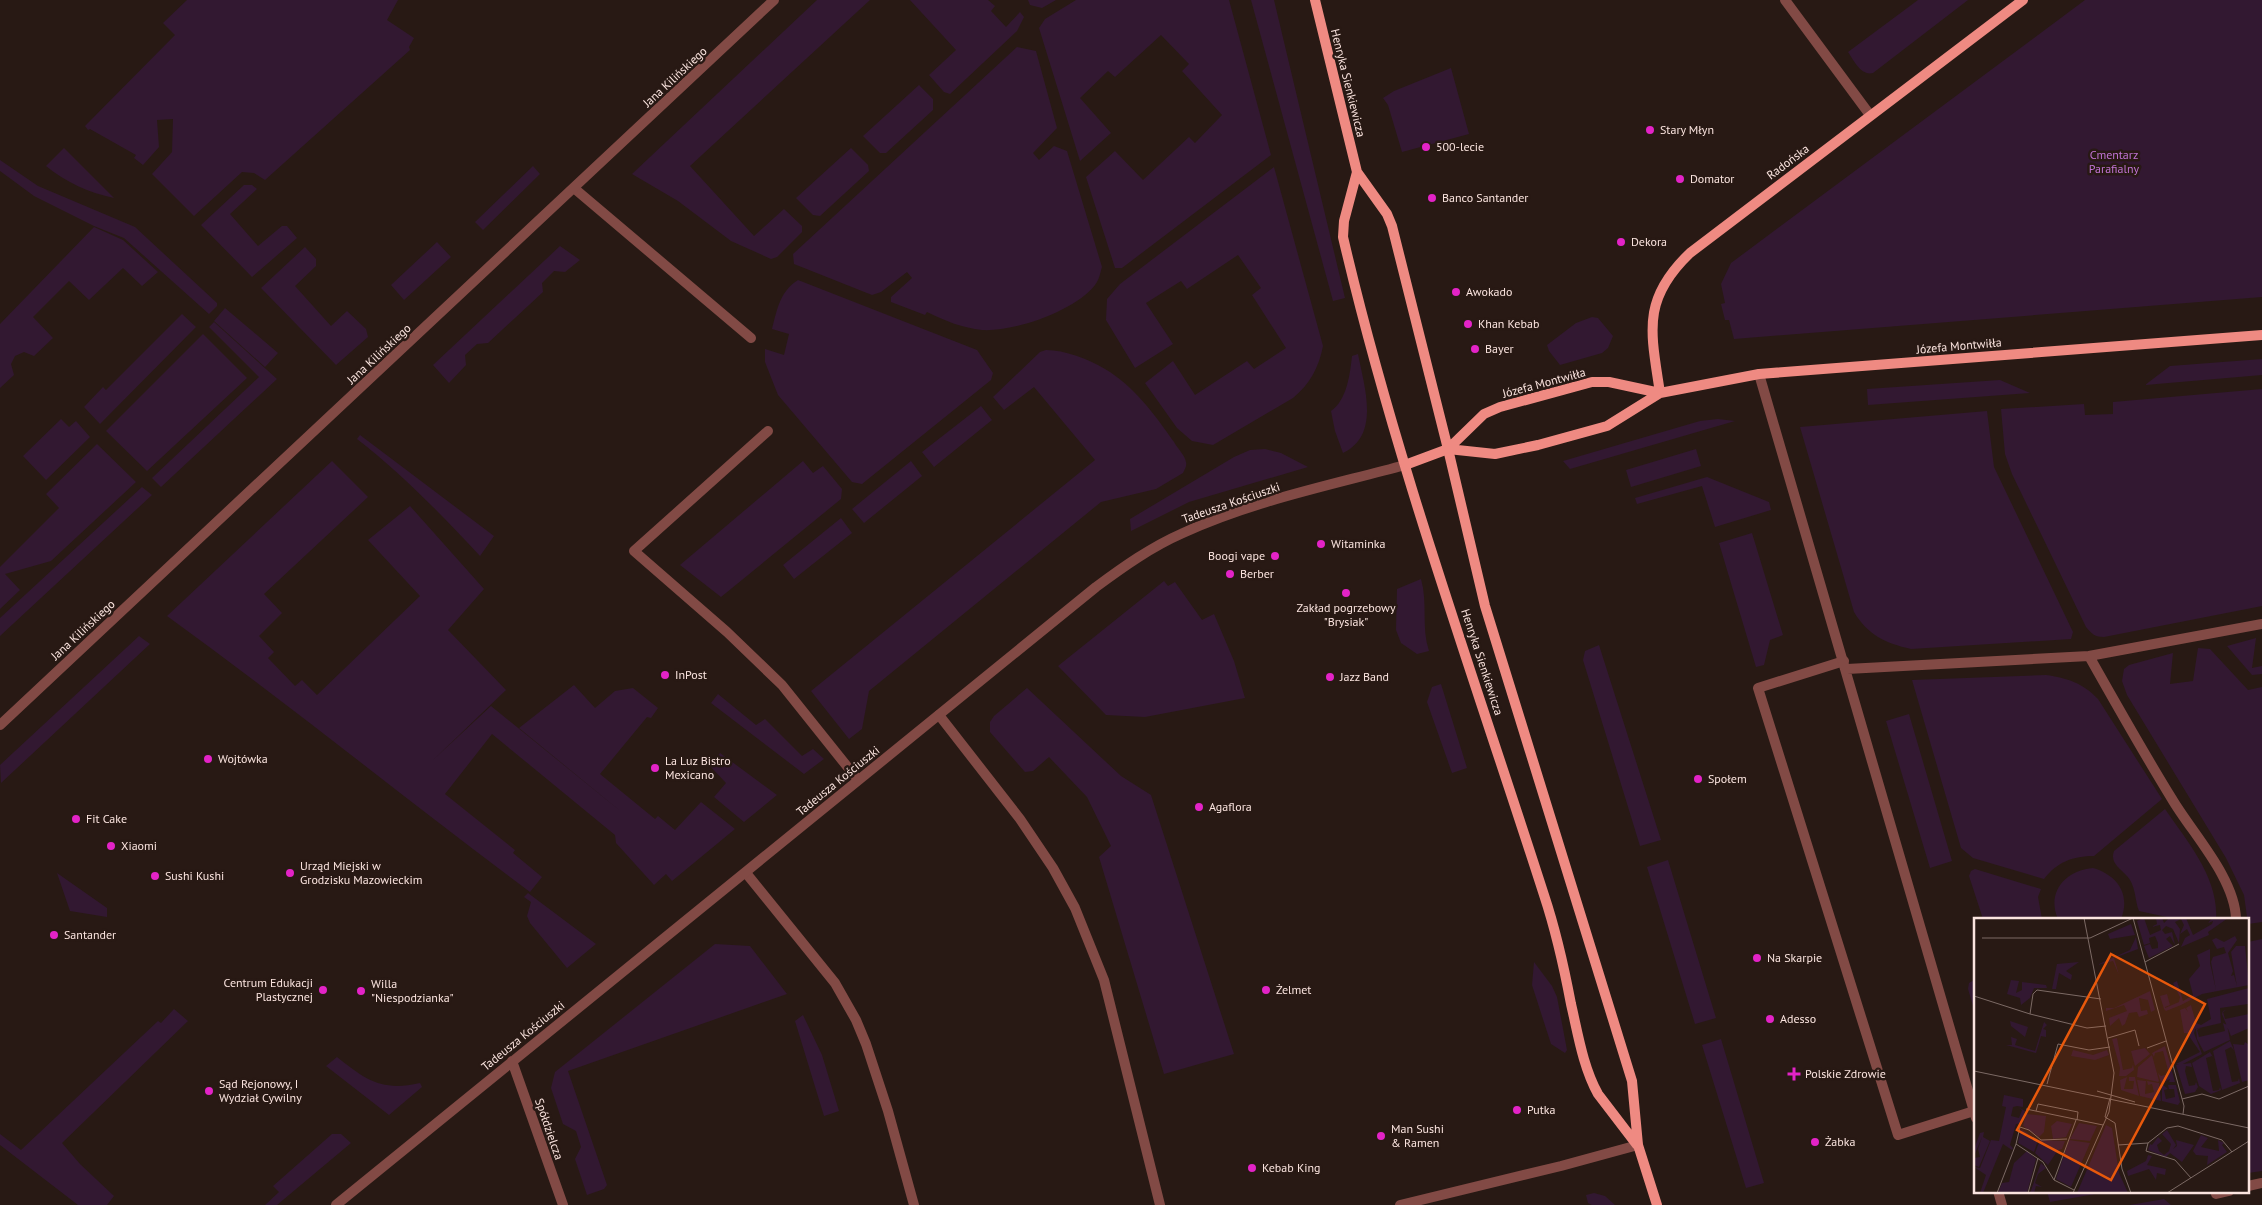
<svg xmlns="http://www.w3.org/2000/svg" width="2262" height="1205" font-family="'PT Sans',sans-serif">
  <style>
    .green { fill: #321831 }
    .lines { fill: none; stroke-linecap: round; stroke-linejoin: round }
    .lane { stroke: #824a45; stroke-width: 10 }
    .street { stroke: #824a45; stroke-width: 10 }
    .secondary { stroke: #ef8a82; stroke-width: 10 }
    .poi-dot { fill: #e323c7; stroke: #281914; stroke-width: 2 }
    .labels { text-anchor: middle; stroke-width: 5; stroke-linejoin: round; paint-order: stroke }
    .street-label { font-size: 12px; fill: #fbe4df; stroke: #281914 }
    .poi-label { font-size: 12px; fill: #fbe4df; stroke: #281914; text-anchor: start }
    .park-label { font-size: 12px; fill: #c073d3; stroke: #281914 }
    .inset-road { fill: none; stroke: #7c6a65; stroke-width: 1 }
    .view { fill: #e8590c; fill-opacity: 0.15; stroke: #e8590c; stroke-width: 2.5 }
    .inset-edge { fill: none; stroke: #fbe4df; stroke-width: 2.5 }
  </style>
  <rect width="100%" height="100%" fill="#281914"/>
  <path class="green" d="M187 0H398L387 20 414 38 409 47 410 50 265 180 254 173 242 172 194 216 152 174 172 152 173 119 157 120 159 147 143 165 134 158 136 155 90 129 88 130 85 126 175 35 163 23Z
    M817 0H870L690 166 754 236 784 209 802 226V232L777 257 771 259 731 241 678 201 632 174Z
    M910 0H988L995 6 991 11 1006 27 1020 12 1024 17 1017 31 950 94 944 92 929 75 956 50Z
    M1028 0H1056L1042 8 1030 5Z
    M1076 0H1229L1271 155 1122 268H1115L1086 177 1115 151 1143 180 1189 137 1195 143 1222 115 1182 71 1189 64 1161 35 1115 77 1108 71 1080 98 1111 133 1080 161 1039 28 1045 19Z
    M1251 0H1274L1345 298 1333 301Z
    M1918 0H1968L1873 73C1861 76 1854 61 1848 52Z
    M2085 0H2262V297L1734 339 1729 320H1725L1721 304 1725 303 1721 284 1731 263Z
    M1017 47 1036 51 1057 128 1033 153 1039 160 1054 146 1067 151 1102 267C1100 274 1099 280 1095 285 1075 311 1014 332 982 330 963 328 945 321 927 312L925 315 891 302V297L912 278 907 272 881 292 872 295 794 264 793 254Z
    M1451 68 1469 134 1402 152 1388 105 1383 98 1394 91Z
    M919 85 933 99V110L886 153H880L863 136Z
    M64 148 114 198C90 193 65 182 46 166Z
    M851 148 868 165 869 171 820 216 813 215 796 198Z
    M0 160 38 186 135 227 217 303V306L209 314 124 238 94 226 34 196 0 171Z
    M533 166 540 174 483 230 475 222Z
    M1274 167 1323 346C1319 367 1310 384 1293 398L1213 445 1192 441 1177 428 1145 383 1173 361 1195 395 1247 361 1254 369 1286 348 1252 295 1261 288 1238 255 1187 289 1181 281 1146 303 1173 344 1135 368 1106 320 1107 299 1120 284Z
    M244 185H252L257 189 230 214 258 246 282 226H287L297 238 252 277 201 225Z
    M94 227 123 240 158 272 142 286 123 268 89 300 69 281 33 317 53 338 34 356 24 352 15 356 11 364 14 375 0 388V324Z
    M437 242 451 257 404 300 391 285Z
    M560 246 580 260 565 272 554 271 542 283 543 292 488 343 477 344 465 355 466 365 449 383 433 365Z
    M305 247 316 259V266L295 286 331 326 347 311 366 329 368 337 336 365 261 288Z
    M798 280 977 350 993 373 991 380 862 484 852 482 778 395 765 362V349L784 355 789 334 772 329C777 310 780 291 798 280Z
    M225 308 278 353 265 367 214 321Z
    M182 314 196 327 100 424 84 407 103 387 106 390Z
    M1592 317 1598 318 1613 336 1608 348 1602 353 1560 365 1549 351 1547 345 1576 323Z
    M214 322 277 379 161 487 152 478 259 377 209 327Z
    M203 334 247 378 147 471 106 431Z
    M1046 350C1065 350 1088 359 1105 369 1134 386 1155 415 1174 442 1177 448 1185 455 1186 462 1187 466 1185 469 1183 473L1156 489 1101 502 869 691 862 729 849 739 811 691 1095 460 1034 387 1004 410 993 397 1040 352Z
    M1358 354C1364 386 1381 435 1343 453L1335 431 1331 411C1347 400 1350 374 1352 356Z
    M2262 359V375L2145 385 2170 366Z
    M2000 380 2030 393 1868 405 1867 389Z
    M2262 389V606L2104 637C2095 637 2092 634 2086 627L2012 474 2005 454 2001 409 2084 404 2085 415 2113 414V402Z
    M981 406 992 420 934 467 922 452Z
    M1987 411 1994 467 2073 632 2071 639 1911 649C1885 643 1868 635 1854 612L1800 427Z
    M61 419 69 427 76 421 90 437 46 480 23 456Z
    M1718 419 1735 421 1570 469 1563 461 1700 421Z
    M360 435 494 536 480 556C441 514 402 474 357 439Z
    M97 444 136 482 51 561 5 574 20 590 0 609V567L59 508 46 494Z
    M1265 449 1281 453 1308 467 1189 502 1131 531 1130 519 1234 457 1250 450Z
    M1696 449 1701 466 1631 487 1626 470Z
    M332 461 368 497 264 594 282 613 259 636 274 652 268 658 295 686 302 680 317 695 420 596 368 540 410 506 484 589 448 630 506 690 432 761 491 706 624 814 519 728 574 685 595 708 615 691 633 688 658 708 651 718 647 717 600 774 655 819 658 816 675 830 701 802 735 829 672 881 666 874 654 885 616 843 615 835 492 734 445 794 515 850 513 853 542 877 530 892C408 801 290 705 167 616Z
    M803 461 813 473 823 466 842 489 841 499 721 597 680 565Z
    M911 461 922 476 864 523 852 509Z
    M1707 477 1769 502 1771 510 1715 527 1702 486 1637 504 1635 498Z
    M142 487 152 495 0 636V618Z
    M841 518 852 533 794 579 783 565Z
    M1752 533 1783 635 1770 640 1764 665 1756 667 1719 543Z
    M1421 579C1428 603 1421 627 1429 651L1417 654 1401 643 1396 630 1397 589Z
    M1164 581 1168 586 1175 582 1202 620 1214 614 1234 661 1245 698 1145 717 1106 715 1058 666Z
    M139 636 150 644 1 783 0 765Z
    M2256 638 2252 668 2262 666V674L2252 675 2227 646Z
    M1599 645 1661 840 1640 846 1583 660 1585 651Z
    M2198 648 2210 649 2248 690 2262 687V922L2248 924 2244 895 2226 858 2127 695 2122 681 2124 669 2129 665 2173 653 2170 684 2193 681Z
    M2046 675C2067 678 2083 683 2098 699L2162 799 2094 856C2073 856 2057 862 2044 879L1973 858 1961 848 1912 680Z
    M1441 684 1467 768 1452 773 1427 702 1432 687Z
    M1027 688 1121 776 1151 795 1234 1054 1164 1074 1099 857 1111 846 1087 797 1049 757 1033 771 1025 772 990 732V722L994 716Z
    M718 694 756 725 765 719 802 756 813 749 824 759 804 774 711 703Z
    M1909 714 1952 861 1930 868 1886 721Z
    M720 753 777 795 744 822 714 797 726 783 710 766Z
    M2165 809C2187 841 2219 878 2216 919H2176L2139 911C2135 901 2136 890 2130 880 2124 870 2109 865 2114 851Z
    M1668 860 1716 1018 1695 1024 1647 867Z
    M2093 868C2117 875 2131 894 2121 919H2058C2046 892 2066 870 2093 868Z
    M1975 869 2041 889 2038 897 2042 919H1983L1969 876 1971 871Z
    M57 873 107 908V917L70 911Z
    M528 893 596 944 567 968 530 923 527 916 531 902 524 897Z
    M2262 939V1171L2248 1173V942Z
    M715 944 750 946 787 994 568 1071 607 1185 604 1189 587 1195 575 1159 581 1147 576 1131 563 1124 551 1088 555 1072Z
    M1534 962 1552 986 1557 997 1567 1050 1565 1053 1551 1044 1532 985Z
    M1976 979V1016L1968 989 1969 983Z
    M174 1009 188 1021 62 1143 80 1164 114 1196 107 1205H78L0 1145V1134L21 1150 158 1021 161 1023Z
    M803 1015 822 1055 839 1111 824 1116 795 1021Z
    M1721 1039 1764 1183 1746 1188 1702 1045Z
    M337 1057C365 1079 381 1092 420 1083L422 1087 389 1115 326 1066Z
    M332 1134H341L351 1143 277 1205H265L279 1192 273 1186Z
    M2047 1191H2112L2050 1202Z
    M1594 1193 1605 1196 1615 1205H1592L1588 1203 1586 1195Z
    M2164 1199 2171 1205H2130Z"/>
  <g class="lines">
    <path class="lane" d="M1785 0 1870 115
      M575 189 751 338
      M1844 661 1758 688 1898 1135 1974 1111
      M939 715 1020 819 1053 868 1075 908 1104 980 1160 1205
      M746 873 835 983 856 1020 866 1044 888 1111 914 1205
      M1400 1205 1561 1166 1638 1145"/>
    <path class="street" d="M1759 374C1833 621 1902 870 1976 1118
      M768 431 634 551 727 632 782 685 858 780
      M2089 656C2116 704 2143 752 2172 799 2192 833 2235 878 2236 919
      M1847 669 2089 656 2262 624
      M0 725 774 0
      M512 1061 563 1205
      M2248 1186 2262 1183
      M1998 1191 2002 1205
      M2216 1191V1194L2229 1191
      M336 1205 1096 587C1123 567 1151 547 1183 533 1252 501 1332 485 1405 465"/>
    <path class="secondary" d="M1315 0 1357 172 1387 214 1392 226 1448 449 1485 606 1632 1081 1638 1145 1657 1205
      M1357 172 1344 221 1343 237C1395 460 1474 677 1544 895 1556 931 1564 967 1571 1004 1578 1034 1583 1067 1598 1094L1637 1145
      M1660 393C1651 332 1641 300 1690 253L2023 0
      M1448 449 1495 454 1538 445 1607 426 1660 393
      M1405 465 1448 449 1484 414 1500 407 1592 382H1609L1660 393 1759 374 2262 335"/>
  </g>
  <g class="poi-dot">
    <circle cx="1650" cy="130" r="5"/>
    <circle cx="1426" cy="147" r="5"/>
    <circle cx="1680" cy="179" r="5"/>
    <circle cx="1432" cy="198" r="5"/>
    <circle cx="1621" cy="242" r="5"/>
    <circle cx="1456" cy="292" r="5"/>
    <circle cx="1468" cy="324" r="5"/>
    <circle cx="1475" cy="349" r="5"/>
    <circle cx="1321" cy="544" r="5"/>
    <circle cx="1275" cy="556" r="5"/>
    <circle cx="1230" cy="574" r="5"/>
    <circle cx="1346" cy="593" r="5"/>
    <circle cx="665" cy="675" r="5"/>
    <circle cx="1330" cy="677" r="5"/>
    <circle cx="208" cy="759" r="5"/>
    <circle cx="655" cy="768" r="5"/>
    <circle cx="1698" cy="779" r="5"/>
    <circle cx="1199" cy="807" r="5"/>
    <circle cx="76" cy="819" r="5"/>
    <circle cx="111" cy="846" r="5"/>
    <circle cx="290" cy="873" r="5"/>
    <circle cx="155" cy="876" r="5"/>
    <circle cx="54" cy="935" r="5"/>
    <circle cx="1757" cy="958" r="5"/>
    <circle cx="323" cy="990" r="5"/>
    <circle cx="1266" cy="990" r="5"/>
    <circle cx="361" cy="991" r="5"/>
    <circle cx="1770" cy="1019" r="5"/>
    <path d="M1791.5 1066.5h5v5h5v5h-5v5h-5v-5h-5v-5h5z"/>
    <circle cx="209" cy="1091" r="5"/>
    <circle cx="1517" cy="1110" r="5"/>
    <circle cx="1381" cy="1136" r="5"/>
    <circle cx="1815" cy="1142" r="5"/>
    <circle cx="1252" cy="1168" r="5"/>
  </g>
  <g class="labels">
    <g class="street-label">
      <text transform="translate(675 77) rotate(-43)" y="4">Jana Kilińskiego</text>
      <text transform="translate(1348 83) rotate(76)" y="4">Henryka Sienkiewicza</text>
      <text transform="translate(1788 162) rotate(-37)" y="4">Radońska</text>
      <text transform="translate(1959 346) rotate(-5)" y="4">Józefa Montwiłła</text>
      <text transform="translate(379 354) rotate(-43)" y="4">Jana Kilińskiego</text>
      <text transform="translate(1544 383) rotate(-15)" y="4">Józefa Montwiłła</text>
      <text transform="translate(1231 503) rotate(-19)" y="4">Tadeusza Kościuszki</text>
      <text transform="translate(83 630) rotate(-43)" y="4">Jana Kilińskiego</text>
      <text transform="translate(1482 662) rotate(72)" y="4">Henryka Sienkiewicza</text>
      <text transform="translate(838 781) rotate(-39)" y="4">Tadeusza Kościuszki</text>
      <text transform="translate(523 1036) rotate(-39)" y="4">Tadeusza Kościuszki</text>
      <text transform="translate(549 1129) rotate(71)" y="4">Spółdzielcza</text>
    </g>
    <g class="poi-label">
      <text x="1660" y="134">Stary Młyn</text>
      <text x="1436" y="151">500-lecie</text>
      <text x="1690" y="183">Domator</text>
      <text x="1442" y="202">Banco Santander</text>
      <text x="1631" y="246">Dekora</text>
      <text x="1466" y="296">Awokado</text>
      <text x="1478" y="328">Khan Kebab</text>
      <text x="1485" y="353">Bayer</text>
      <text x="1331" y="548">Witaminka</text>
      <text x="1265" y="560" text-anchor="end">Boogi vape</text>
      <text x="1240" y="578">Berber</text>
      <text x="1346" y="612" text-anchor="middle">Zakład pogrzebowy<tspan x="1346" dy="14">"Brysiak"</tspan></text>
      <text x="675" y="679">InPost</text>
      <text x="1340" y="681">Jazz Band</text>
      <text x="218" y="763">Wojtówka</text>
      <text x="665" y="765">La Luz Bistro<tspan x="665" dy="14">Mexicano</tspan></text>
      <text x="1708" y="783">Społem</text>
      <text x="1209" y="811">Agaflora</text>
      <text x="86" y="823">Fit Cake</text>
      <text x="121" y="850">Xiaomi</text>
      <text x="300" y="870">Urząd Miejski w<tspan x="300" dy="14">Grodzisku Mazowieckim</tspan></text>
      <text x="165" y="880">Sushi Kushi</text>
      <text x="64" y="939">Santander</text>
      <text x="1767" y="962">Na Skarpie</text>
      <text x="313" y="987" text-anchor="end">Centrum Edukacji<tspan x="313" dy="14">Plastycznej</tspan></text>
      <text x="371" y="988">Willa<tspan x="371" dy="14">"Niespodzianka"</tspan></text>
      <text x="1276" y="994">Żelmet</text>
      <text x="1780" y="1023">Adesso</text>
      <text x="1805" y="1078">Polskie Zdrowie</text>
      <text x="219" y="1088">Sąd Rejonowy, I<tspan x="219" dy="14">Wydział Cywilny</tspan></text>
      <text x="1527" y="1114">Putka</text>
      <text x="1391" y="1133">Man Sushi<tspan x="1391" dy="14">&amp; Ramen</tspan></text>
      <text x="1825" y="1146">Żabka</text>
      <text x="1262" y="1172">Kebab King</text>
    </g>
    <g class="park-label">
      <text x="2114" y="159">Cmentarz<tspan x="2114" dy="14">Parafialny</tspan></text>
    </g>
  </g>
  <g transform="translate(1974 918)">
    <rect width="275" height="275" fill="#281914"/>
    <path d="M170 0 176 17 187 12 186 7 177 9 183 6 182 0H188L190 5 195 0H212L219 17 238 6 239 3 234 5 238 0H254L234 14 235 17 207 29 211 20 216 17 213 11 206 16 210 7 207 1 201 4 206 11 205 25 199 11 192 8 188 12 191 16 198 14 201 27 196 18 192 21 199 28 175 40 170 28 176 26 178 31 184 30V25L181 18 175 20 176 25 170 27 163 3ZM157 6 161 17 136 21 134 16ZM261 18 263 22 254 35 259 53 257 58 260 57 263 68 257 34 262 28H271L275 67 228 76 207 87 192 93 190 91 186 78 193 76 196 87 191 89V90L205 84 206 79 199 65 203 63 209 83 219 77 215 61 226 48 223 37 236 31V45L242 72 237 44 239 39 252 35 250 29 243 31 238 22 242 20 250 24ZM162 19 164 31 140 40 145 57 139 43 123 47 156 32ZM105 44 92 53 98 57 97 62 85 55 82 71H78L83 46ZM37 62 45 63 42 75 48 72V64L72 67 73 70H60L56 80 47 87 46 80 33 76ZM275 70 274 86 246 90 247 105 221 111 220 115 228 136 207 147 202 146 226 134 213 115H210L206 92 211 90 214 94 212 90 217 87 222 105 227 107 237 101 233 81ZM176 73 181 92 177 94 174 82 165 80 167 93 173 92 174 96 165 99 163 94 155 95 151 106 148 108 145 100 136 108 135 100 153 93 150 87 132 93V90H140ZM252 92 249 94 251 101 275 96V110L257 118 248 96 249 93ZM36 103 54 109 51 119 37 108ZM70 104 73 107 69 111 72 112V119L67 118 62 135 32 127H38L37 119 43 121 41 127 61 133ZM249 105 253 107 256 122 230 134 223 121 222 111 227 110 223 112 225 119 247 114 251 113ZM143 120 149 152 158 150 159 146 160 152 152 158H145L146 150 138 121ZM256 123 260 132 257 129 251 132 258 164 264 163 265 160 266 165 248 172 239 133ZM271 124 275 127V162L268 164 259 126 270 127ZM191 128 201 164H195L196 161 187 165 184 155 187 158 195 156 189 133 181 135 180 139 178 135ZM171 130 176 136 161 148 157 133ZM99 132 119 137 133 132 135 137 121 142 97 138ZM236 134 240 141 238 138 232 140 239 173 245 172 246 169 247 172 237 176 225 168 218 145ZM178 137 185 163 184 164 163 159 164 149ZM217 145 218 149 212 148 211 153 215 168 221 167 222 164 224 169 221 174 211 176 202 147ZM153 159 150 171H159L160 163H155V159H161L165 178 147 172 146 162ZM163 162 172 163 171 176 180 174 178 166 174 167 173 163 185 165 187 183 166 178ZM188 166 194 171 190 172 192 181 201 179 200 171H195L194 167H202L206 184 204 187 188 183ZM30 177 49 181V189L43 188 39 189 37 198 45 200 48 192 44 189 51 193 48 205 42 206 36 227 39 230 38 232 29 226 9 275H6L12 257 0 249 6 250 17 222 25 223 32 189 28 188ZM52 196 72 198 70 214 65 219 49 208ZM83 203 98 206 92 219 79 221 77 208ZM105 205 123 208 116 223 96 221ZM132 207 138 210 145 255 154 275H103ZM47 211 64 222 60 234 44 225ZM193 212 202 227 199 231 203 228 202 222 220 227 208 244 196 235 192 239 174 232 176 226 178 227 184 219 188 223 183 227 185 233 190 237 195 233 197 226 188 216ZM10 214 9 219 16 223 5 249 0 247V240L6 239 4 231 8 219 0 238V231L6 215ZM227 217 234 220 227 229 245 233 244 222 250 225 248 227 253 234 233 247 234 238 222 237 219 233ZM66 222 91 223 88 231 84 232 74 247 61 235ZM95 222 116 225 97 269 82 261ZM53 233 62 241 53 275H24L28 265 35 264 40 245ZM174 237 178 238 173 247 192 251 191 257 183 255 182 262 175 251 154 258 153 253 172 243ZM67 245 72 250 64 256 61 265 68 269 62 268 60 275H56Z" fill="#321831"/>
    <path class="inset-road" d="M159 0 210 188 209 196M8 20H116L159 0M171 44 205 26M0 78 56 96 59 76 63 72 127 81M56 96 113 110 132 108M134 120 161 112 165 128M173 130 192 123M0 153 275 210M73 166 84 126 115 132 136 129M123 173 161 184M208 181 228 176 245 181 275 168M52 191 129 207M62 193 64 186 104 194 103 202M131 199 141 205 148 251 157 275M131 199 136 180M144 227 174 225M217 260 201 242 172 233 174 225 193 210 204 208 248 222 258 234M80 262 69 244 42 226 46 209 55 212 67 222 93 221M100 272 80 262 102 202M23 275 42 226M54 275 64 240M99 275 135 194 140 155 110 0M193 275 275 223"/>
    <path class="view" d="M137 36 231 86 137 262 43 212Z"/>
    <rect width="275" height="275" class="inset-edge"/>
  </g>
</svg>
